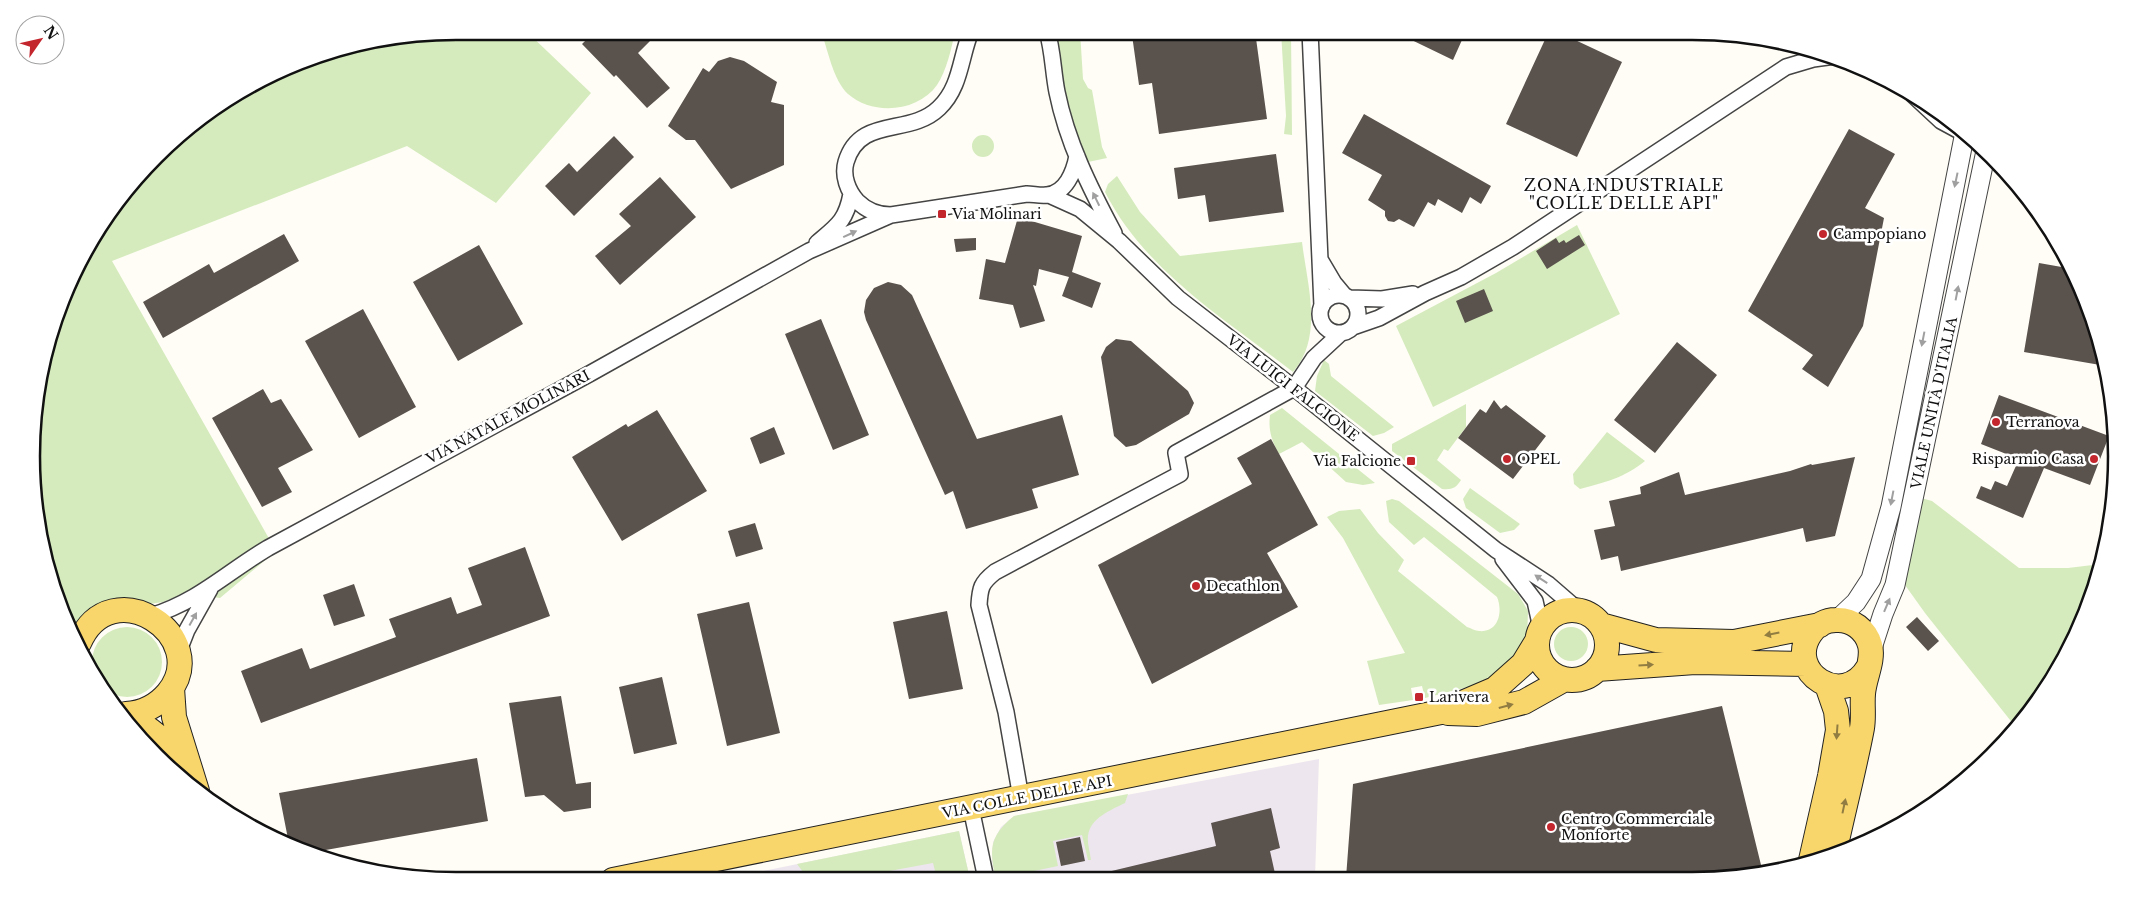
<svg xmlns="http://www.w3.org/2000/svg" width="2148" height="912" font-family="'Libre Baskerville',serif">
  <style>
    .industrial { fill: #eee6ef }
    .green { fill: #d5ebbd }
    .building { fill: #5a524d }
    .lines { fill: none; stroke-linecap: round; stroke-linejoin: round }
    .minor-casing { stroke: #444; stroke-width: 18 }
    .tertiary-casing { stroke: #444; stroke-width: 21 }
    .primary-casing { stroke: #222; stroke-width: 26 }
    .minor { stroke: #fff; stroke-width: 15 }
    .tertiary { stroke: #fff; stroke-width: 19 }
    .primary { stroke: #f9d66b; stroke-width: 24 }
    .oneway { fill: #a0a0a0 }
    .oneway2 { fill: #917d42 }
    .poi-dot { fill: #c4262e; stroke: #fff; stroke-width: 2 }
    .labels { text-anchor: middle; stroke-width: 5; stroke-linejoin: round; paint-order: stroke }
    .poi-label { font-size: 14px; fill: #111; stroke: #fff; text-anchor: start }
    .street-label { font-size: 14px; fill: #111; stroke: #fff }
    .quarter-label { font-size: 16px; letter-spacing: 1px; fill: #111; stroke: #fff }
    .rim { fill: none; stroke: #111; stroke-width: 2.5 }
  </style>
  <rect width="100%" height="100%" fill="#fffdf5"/>
  <path class="industrial" d="M1319 759 1315 878 996 879 992 861 993 842 1001 827 1014 816Z
    M959 831 970 879 719 880Z"/>
  <path class="green" d="M456 31H526L591 93 496 203 407 146 112 261 276 551 220 598 185 593 163 602 88 613 79 619 73 629 39 539 31 456 39 373 88 243 134 188 141 186 157 160 176 136 244 88 319 54Z
    M821 31H955C952 47 946 72 937 85 918 112 873 116 848 94 833 80 828 50 821 31Z
    M1057 31H1080L1083 79 1088 88 1092 90 1102 147 1107 158 1088 162C1067 117 1063 80 1057 31Z
    M1281 31H1291L1292 135 1284 134 1286 116Z
    M972 146a11 11 0 1 1 22 0a11 11 0 1 1-22 0Z
    M1117 176 1140 212 1180 256 1302 242C1307 284 1324 337 1293 372 1225 319 1145 271 1105 192L1108 184Z
    M1577 225 1620 314 1433 407 1396 326 1496 273Z
    M1324 360 1329 364 1331 376 1394 427 1384 433 1373 436 1315 391 1317 376Z
    M1466 404V427L1448 451 1444 449 1437 460 1461 480C1456 488 1452 490 1442 489L1392 451V444Z
    M1282 408 1375 483 1363 485 1346 482 1302 442 1279 454C1272 441 1268 431 1270 415Z
    M1607 432 1645 461C1624 478 1606 482 1580 489L1574 484 1573 474Z
    M1470 488 1520 524 1514 530 1500 533 1466 508 1463 499Z
    M1921 498 1932 501 2019 568H2068L2101 564 2094 593 2045 692 2014 725 1925 613 1905 585Z
    M1392 499 1399 501 1518 594 1528 611 1527 641 1504 672 1476 685 1425 698 1422 686 1411 688 1413 700 1379 705 1367 661 1405 653 1343 538 1327 517 1339 511 1360 509 1378 533 1404 560 1398 571 1467 627C1471 628 1475 631 1479 631 1499 633 1503 611 1497 597L1424 537 1414 545 1389 522 1386 501Z
    M92 662a35 35 0 1 1 70 0a35 35 0 1 1-70 0Z
    M1554 644a17 17 0 1 1 34 0a17 17 0 1 1-34 0Z
    M1128 794 1125 803C1111 810 1090 818 1088 836 1087 843 1090 852 1091 860H1088L1082 835 1053 841 1058 866 1015 875V879H996C989 850 989 836 1014 816Z
    M959 831 970 879H937L933 863 884 872 871 880H809L797 864Z"/>
  <path class="building" d="M595 31H641L650 41 638 53 670 88 647 108 616 75 614 77 582 44Z
    M1145 31H1255L1267 119 1159 134 1152 83 1139 85 1132 35 1145 34Z
    M1393 31H1466L1453 60Z
    M1549 31H1556L1622 62 1577 157 1506 124Z
    M730 57 744 61 777 82 771 102 784 105V165L731 189 695 140H686L668 126 703 68 709 72 718 61Z
    M1364 114 1491 186 1481 204 1470 197 1462 213 1438 199 1435 206 1428 202 1414 227 1399 219 1394 222 1388 221 1385 216V211L1368 200 1382 175 1342 153Z
    M1849 129 1895 154 1865 208 1884 218 1863 326 1828 387 1802 369 1813 355 1748 311Z
    M614 136 634 157 574 216 545 186 569 163 577 172Z
    M1276 154 1284 212 1209 222 1205 195 1178 199 1174 168Z
    M660 177 696 217 620 285 595 256 631 226 619 214Z
    M1018 217 1082 236 1072 272 1101 283 1092 308 1062 296 1069 277 1039 269 1036 286 1033 285 1045 321 1020 328 1013 305 979 299 986 259 1005 263Z
    M284 234 299 261 163 338 143 302 209 264 214 273Z
    M1579 235 1585 245 1547 269 1536 251 1556 238 1559 243 1564 240 1566 243Z
    M976 238V250L956 252 954 239Z
    M479 245 523 324 458 361 413 282Z
    M2039 263 2073 269 2102 346 2106 366 2024 352Z
    M888 282 901 285 912 295 977 439 1062 415 1079 475 1032 489 1038 508 966 529 953 491 945 495 866 320 864 312 866 300 874 288Z
    M1484 289 1493 311 1465 323 1456 301Z
    M363 309 416 407 359 438 305 341Z
    M821 319 869 435 833 450 785 334Z
    M1116 339 1131 341 1188 391 1194 403 1189 414 1136 445 1126 447 1114 436 1101 357 1106 347Z
    M1677 342 1717 375 1655 453 1614 420Z
    M263 389 271 403 281 399 313 450 278 468 292 492 262 507 212 418Z
    M1999 395 2109 436 2090 485 2044 468 2023 518 1976 498 1981 486 1991 490 1995 481 2007 486 2019 459 1981 444Z
    M1494 400 1501 409 1506 405 1546 436 1513 479 1458 438 1480 409 1486 413Z
    M657 410 707 491 622 541 572 457 626 424 628 427Z
    M774 427 785 454 760 464 750 438Z
    M1271 439 1318 525 1267 553 1298 607 1152 684 1098 565 1252 484 1237 458Z
    M1855 457 1835 536 1806 542 1803 528 1621 571 1618 556 1601 560 1594 530 1615 526 1609 501 1641 494 1640 487 1679 472 1685 495 1790 471 1811 464 1812 465Z
    M755 523 763 549 736 557 728 531Z
    M525 547 550 616 261 723 241 671 302 648 310 669 396 637 389 619 451 597 457 614 482 605 468 568Z
    M354 584 365 616 334 626 323 595Z
    M749 602 780 733 727 746 697 614Z
    M947 611 963 689 909 699 893 622Z
    M1917 617 1939 641 1928 651 1906 627Z
    M662 677 677 744 634 754 619 687Z
    M561 696 576 784 591 782V808L564 812 544 795 525 797 509 703Z
    M1722 706 1762 869 1729 877 1346 878 1353 784Z
    M477 758 488 821 309 853 289 844 279 793Z
    M1271 808 1280 848 1270 851 1276 878 1099 879V874L1216 846 1211 823Z
    M1080 837 1085 861 1061 866 1056 842Z"/>
  <g class="lines">
    <defs>
      <path id="minor" d="M971 31C960 58 961 87 939 108 909 137 860 115 846 162 842 176 848 191 857 201 866 210 878 215 891 215L1027 194C1033 194 1041 196 1047 195 1066 193 1074 172 1077 156
        M1047 31C1053 51 1053 72 1057 92 1067 142 1090 188 1114 233
        M1310 31 1322 306
        M1913 95 1941 121 1965 134
        M1049 195 1080 209 1119 241 1178 298 1294 388 1496 550 1548 584 1578 610
        M817 243C837 226 846 221 851 194
        M1321 261 1334 283 1344 295
        M1320 314a19 19 0 1 1 38 0a19 19 0 1 1-38 0Z
        M1350 298 1382 299 1413 294
        M1353 327 1379 318 1425 293 1461 277 1513 247 1786 67 1813 59 1835 56
        M1503 559 1535 601 1541 628
        M151 616C199 601 226 573 268 548L591 373 809 251 891 215
        M178 653 187 630 210 589
        M1021 798 1006 712 979 605C980 588 981 583 995 572L1180 474 1176 453 1294 388 1314 358 1341 333
        M971 808 986 879"/>
      <path id="tertiary" d="M1837 620 1856 602 1871 579 1891 507 1965 132
        M1871 651 1883 614 1895 585 1986 151"/>
      <path id="primary" d="M1537 645a35 35 0 1 1 70 0a35 35 0 1 1-70 0Z
        M1601 625 1656 640 1734 642 1820 625
        M79 643C111 568 214 637 168 693 157 706 143 713 126 714
        M1597 669 1695 662 1806 664
        M172 688 174 717 197 791
        M1448 713 1477 714 1524 702 1565 679
        M127 714C150 729 168 743 185 764
        M1834 854C1843 812 1854 770 1862 728 1864 717 1862 705 1863 694 1864 678 1874 661 1870 645 1866 630 1852 619 1836 620 1826 620 1816 625 1810 634 1785 672 1843 710 1868 668
        M1811 860 1830 776 1838 730 1836 711 1827 685
        M613 880 1441 712 1495 689 1523 664 1537 641"/>
    </defs>
    <use href="#minor" class="minor-casing"/>
    <use href="#tertiary" class="tertiary-casing"/>
    <use href="#primary" class="primary-casing"/>
    <use href="#minor" class="minor"/>
    <use href="#tertiary" class="tertiary"/>
    <use href="#primary" class="primary"/>
  </g>
  <defs><path id="oneway-solid" d="M-6-.8H1V-3.2L6.5 0L1 3.2V.8H-6Z" transform="scale(1.25)"/></defs>
  <g class="oneway">
    <use href="#oneway-solid" transform="translate(1956 180) rotate(102)"/>
    <use href="#oneway-solid" transform="translate(1096 199) rotate(-116)"/>
    <use href="#oneway-solid" transform="translate(850 234) rotate(-25)"/>
    <use href="#oneway-solid" transform="translate(1957 293) rotate(-79)"/>
    <use href="#oneway-solid" transform="translate(1923 339) rotate(101)"/>
    <use href="#oneway-solid" transform="translate(1892 498) rotate(101)"/>
    <use href="#oneway-solid" transform="translate(1541 579) rotate(-147)"/>
    <use href="#oneway-solid" transform="translate(1887 605) rotate(-67)"/>
    <use href="#oneway-solid" transform="translate(193 619) rotate(-61)"/>
  </g>
  <g class="oneway2">
    <use href="#oneway-solid" transform="translate(1772 634) rotate(169)"/>
    <use href="#oneway-solid" transform="translate(1646 665) rotate(-4)"/>
    <use href="#oneway-solid" transform="translate(1506 706) rotate(-15)"/>
    <use href="#oneway-solid" transform="translate(1837 732) rotate(94)"/>
    <use href="#oneway-solid" transform="translate(1844 806) rotate(-78)"/>
  </g>
  <g class="poi-dot">
    <rect x="937" y="209" width="10" height="10" rx="2.5"/>
    <circle cx="1823" cy="234" r="5"/>
    <circle cx="1996" cy="422" r="5"/>
    <circle cx="1507" cy="459" r="5"/>
    <circle cx="2094" cy="459" r="5"/>
    <rect x="1406" y="456" width="10" height="10" rx="2.5"/>
    <circle cx="1196" cy="586" r="5"/>
    <rect x="1414" y="692" width="10" height="10" rx="2.5"/>
    <circle cx="1551" cy="827" r="5"/>
  </g>
  <g class="labels">
    <g class="poi-label">
      <text x="952" y="219">Via Molinari</text>
      <text x="1833" y="239">Campopiano</text>
      <text x="2006" y="427">Terranova</text>
      <text x="1517" y="464">OPEL</text>
      <text x="2084" y="464" text-anchor="end">Risparmio Casa</text>
      <text x="1401" y="466" text-anchor="end">Via Falcione</text>
      <text x="1206" y="591">Decathlon</text>
      <text x="1429" y="702">Larivera</text>
      <text x="1561" y="824">Centro Commerciale<tspan x="1561" dy="16">Monforte</tspan></text>
    </g>
    <g class="street-label">
      <text transform="translate(1293 388) rotate(38)" y="5">VIA LUIGI FALCIONE</text>
      <text transform="translate(1934 403) rotate(-78)" y="5">VIALE UNITÀ D'ITALIA</text>
      <text transform="translate(508 417) rotate(-28)" y="5">VIA NATALE MOLINARI</text>
      <text transform="translate(1027 797) rotate(-11)" y="5">VIA COLLE DELLE API</text>
    </g>
    <g class="quarter-label">
      <text x="1624" y="191">ZONA INDUSTRIALE<tspan x="1624" dy="18">"COLLE DELLE API"</tspan></text>
    </g>
  </g>
  <path d="M0 0H2148V912H0ZM456 40H1692A416 416 0 0 1 2108 456V456A416 416 0 0 1 1692 872H456A416 416 0 0 1 40 456V456A416 416 0 0 1 456 40Z" fill="#fff" fill-rule="evenodd"/>
  <path class="rim" d="M456 40H1692A416 416 0 0 1 2108 456V456A416 416 0 0 1 1692 872H456A416 416 0 0 1 40 456V456A416 416 0 0 1 456 40Z"/>
  <g transform="translate(40 40) rotate(56)"><circle r="24" fill="#ffffff" stroke="#a0a0a0"/>
  <path d="M0-4L9 19L0 12L-9 19Z" fill="#c4262e"/>
  <text y="-8" font-size="14" font-weight="bold" text-anchor="middle" fill="#111111">N</text>
  </g>
</svg>
